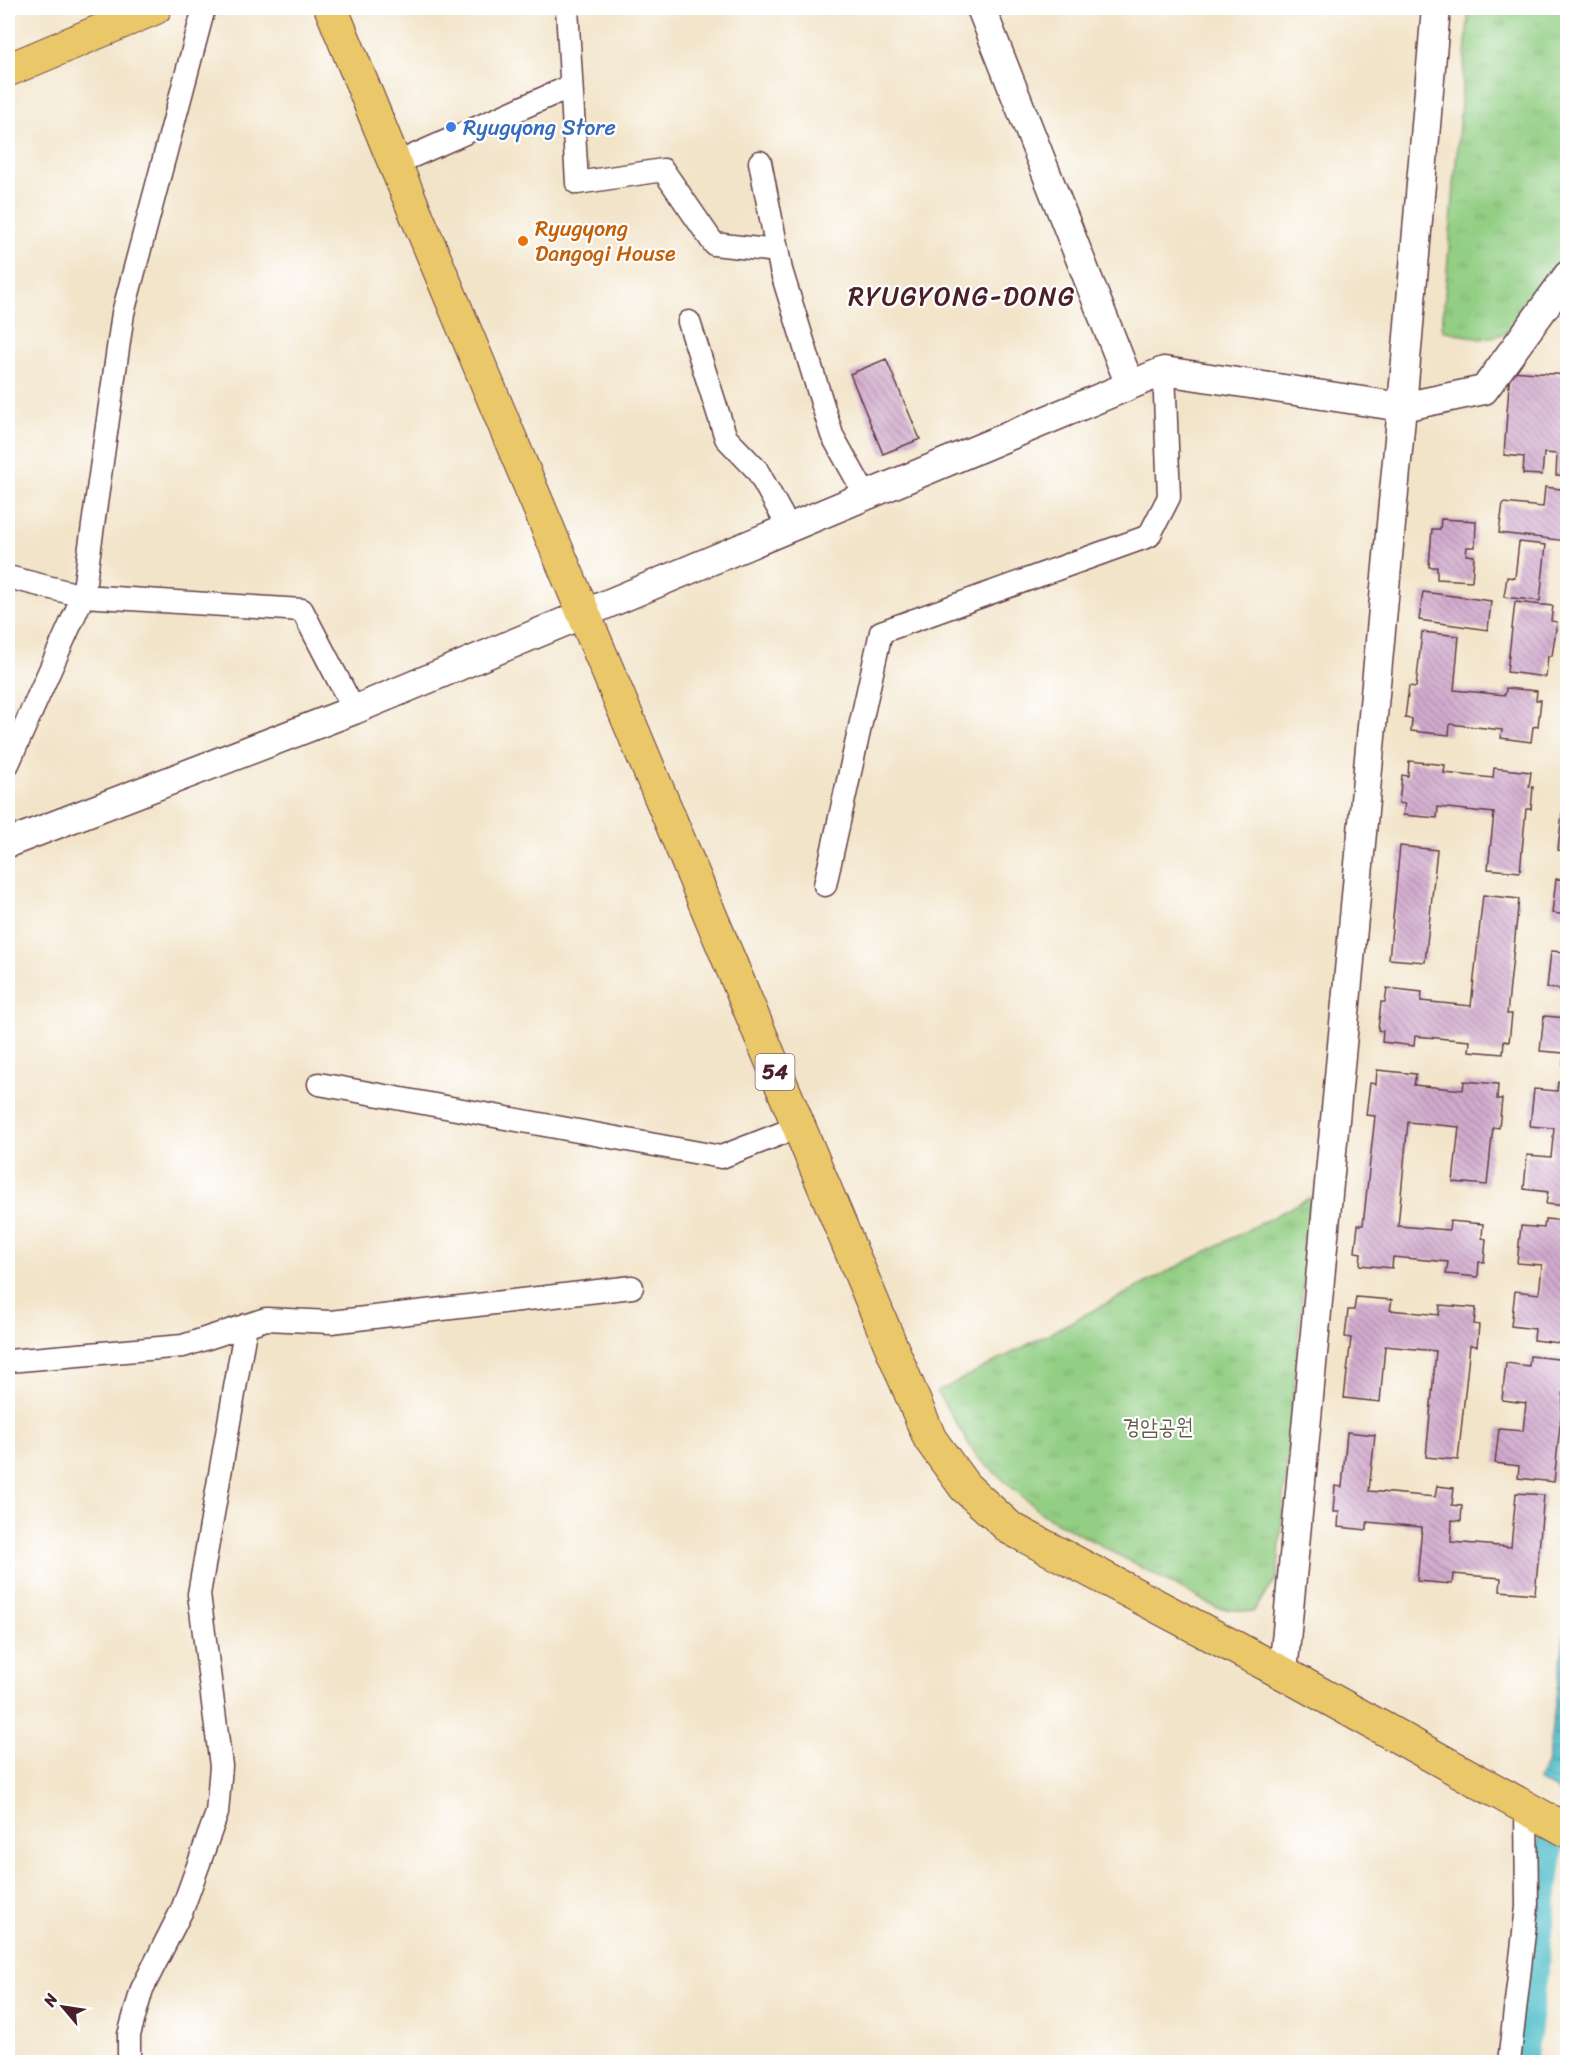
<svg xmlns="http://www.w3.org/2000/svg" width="1575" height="2070" font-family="Sriracha,'Poor Story',sans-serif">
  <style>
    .grass { fill: url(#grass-tufts); stroke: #6e7657; stroke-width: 1.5 }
    .water { fill: url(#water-waves); stroke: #4e6e7a; stroke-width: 1.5 }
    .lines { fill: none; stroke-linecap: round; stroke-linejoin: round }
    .canal { stroke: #51bec9; stroke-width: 21 }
    .building { fill: url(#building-back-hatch) }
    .minor-casing { stroke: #633d43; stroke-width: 25 }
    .tertiary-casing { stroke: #633d43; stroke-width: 31 }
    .primary-casing { stroke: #633d43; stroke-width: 35 }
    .minor { stroke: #fff; stroke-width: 22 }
    .tertiary { stroke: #fff; stroke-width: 28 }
    .primary { stroke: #eac769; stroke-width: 33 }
    .shop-dot { fill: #3f7fe0; stroke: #fff; stroke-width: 2 }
    .food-dot { fill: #e8710a; stroke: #fff; stroke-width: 2 }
    .labels { text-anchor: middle; stroke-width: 4.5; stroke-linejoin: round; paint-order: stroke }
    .shield { fill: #fff; stroke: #80626b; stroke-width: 1.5 }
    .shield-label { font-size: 21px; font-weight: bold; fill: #4a1f2b }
    .shop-label { font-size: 22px; fill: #366cbe; stroke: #fff; text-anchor: start }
    .food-label { font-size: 22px; fill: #c56008; stroke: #fff; text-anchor: start }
    .park-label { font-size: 22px; fill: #635c4a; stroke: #fff }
    .quarter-label { font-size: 26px; letter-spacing: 1.5px; fill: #4a1f2b; stroke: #fff }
  </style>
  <defs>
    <pattern id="grass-tufts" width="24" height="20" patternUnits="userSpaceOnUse" patternTransform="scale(1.5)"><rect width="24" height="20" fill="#92ce83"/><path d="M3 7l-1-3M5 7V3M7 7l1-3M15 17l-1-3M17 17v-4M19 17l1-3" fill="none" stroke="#7fb071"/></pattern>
    <pattern id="water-waves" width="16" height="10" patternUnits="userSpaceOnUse" patternTransform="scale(1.5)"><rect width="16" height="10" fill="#51bec9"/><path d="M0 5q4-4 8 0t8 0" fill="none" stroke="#459aa3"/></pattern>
    <pattern id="building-back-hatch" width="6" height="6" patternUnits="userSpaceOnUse" patternTransform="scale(1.5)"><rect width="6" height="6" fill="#d1abcd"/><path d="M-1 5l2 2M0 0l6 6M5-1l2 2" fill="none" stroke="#ac8ba7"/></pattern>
  </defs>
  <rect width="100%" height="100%" fill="#fff"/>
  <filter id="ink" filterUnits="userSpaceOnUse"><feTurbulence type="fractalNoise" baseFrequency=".0167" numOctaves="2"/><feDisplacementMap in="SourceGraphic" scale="12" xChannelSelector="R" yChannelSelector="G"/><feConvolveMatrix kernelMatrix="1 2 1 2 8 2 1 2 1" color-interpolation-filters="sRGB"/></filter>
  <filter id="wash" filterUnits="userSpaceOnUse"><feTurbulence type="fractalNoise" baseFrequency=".008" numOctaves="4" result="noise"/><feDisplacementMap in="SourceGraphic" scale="24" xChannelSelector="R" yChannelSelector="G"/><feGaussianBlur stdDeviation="1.35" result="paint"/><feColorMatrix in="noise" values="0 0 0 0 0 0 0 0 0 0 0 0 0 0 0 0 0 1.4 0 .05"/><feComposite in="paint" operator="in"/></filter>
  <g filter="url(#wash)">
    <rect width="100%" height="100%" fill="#f2e4c9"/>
    <path class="grass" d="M1469 8H1567V256L1535 304 1504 334 1481 339 1442 330Z
      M1311 1197 1277 1578 1253 1612 1217 1608 1044 1515 977 1457 937 1392Z"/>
    <path class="water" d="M1567 1616 1568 1783 1563 1794 1538 1780 1547 1765Z
      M1539 1833 1561 1844 1559 1859 1536 1857Z
      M1532 1877 1551 1878 1536 1963 1524 2062H1512Z"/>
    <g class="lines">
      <path class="canal" d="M1526 2062 1553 1849"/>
    </g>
    <g id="blocks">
      <path class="building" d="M886 359 920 439 883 454 850 374Z
        M1510 371 1568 375V476L1556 475 1557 454 1544 453 1542 475 1523 474 1524 457 1504 455Z
        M1545 487 1568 490 1567 541 1499 533 1503 503 1543 507Z
        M1441 519 1476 521 1475 547H1467L1466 555 1474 556 1472 581 1437 579V567H1429L1432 529H1440Z
        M1519 542 1546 545 1540 601 1504 597 1507 577 1515 578Z
        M1423 592 1491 601 1488 630 1419 620Z
        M1515 602 1553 606 1551 621 1557 622 1552 656H1548L1546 677 1507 672Z
        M1422 632 1459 636 1454 690 1505 695 1506 688 1537 691 1536 700H1541L1538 726 1533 727 1531 742 1501 738 1502 730 1450 724 1449 735 1411 731 1412 719 1405 718 1409 686 1416 687Z
        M1409 761 1445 765 1444 773 1493 778 1494 768 1531 772 1529 787H1533L1531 809H1526L1520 872 1488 869 1494 813 1438 807 1437 818 1403 815 1405 804 1399 803 1402 775 1408 776Z
        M1562 813 1568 814V851L1558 850Z
        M1400 846 1437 850 1425 962 1389 959Z
        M1556 879 1568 880V915L1552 913Z
        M1483 895 1519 899 1507 1014H1512L1509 1042 1504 1041 1503 1054 1469 1051 1470 1041 1415 1036 1414 1046 1382 1042 1383 1031 1378 1030 1381 1002H1385L1387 988 1422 992 1421 1001 1471 1006Z
        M1551 951 1568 952V990L1547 988Z
        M1544 1016 1568 1018V1066L1563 1065 1564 1053 1540 1051Z
        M1377 1070 1416 1074 1414 1085 1463 1090 1464 1081 1498 1084 1497 1099H1502L1499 1128 1493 1127 1487 1185 1453 1182 1459 1127 1408 1122 1398 1226 1449 1230 1450 1221 1483 1224 1482 1238 1486 1239 1484 1262H1479L1478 1277 1446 1274 1448 1262 1393 1257 1392 1268 1360 1265 1361 1253 1355 1252 1358 1225H1363L1375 1116 1366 1115 1370 1083 1376 1084Z
        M1558 1082 1568 1083V1206L1546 1204 1548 1192 1524 1189 1527 1155 1551 1157 1554 1128 1530 1126 1534 1089 1557 1091Z
        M1545 1219 1568 1221V1344L1534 1340 1535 1329 1511 1326 1515 1291 1539 1294 1542 1265 1517 1263 1521 1226 1544 1228Z
        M1356 1297 1392 1300 1390 1310 1439 1315 1440 1305 1476 1308 1474 1324 1479 1325 1477 1346 1470 1345 1458 1460 1426 1457 1436 1351 1385 1346 1380 1402 1344 1398 1351 1338 1345 1337 1348 1310H1354Z
        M1530 1356 1567 1360 1554 1482 1518 1478 1519 1466 1495 1463 1499 1429 1523 1431 1526 1403 1502 1400 1506 1363 1529 1366Z
        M1347 1432 1375 1435 1369 1491 1435 1497 1437 1486 1454 1488 1452 1505 1462 1506 1461 1521 1452 1520 1451 1542 1511 1547 1516 1493 1544 1495 1535 1594 1500 1591 1501 1578 1453 1574 1452 1584 1417 1581 1422 1527 1367 1522V1530L1338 1527 1339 1512H1333L1335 1486 1342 1487Z"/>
    </g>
  </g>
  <g filter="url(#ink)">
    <use href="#blocks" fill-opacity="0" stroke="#633d43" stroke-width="1.5"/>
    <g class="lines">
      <defs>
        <path id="minor" d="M567 8 577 183 663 170 714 244 777 251
          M760 162 781 270 832 435 866 496
          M395 164 571 86
          M689 322 726 438 757 470 789 528
          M8 577 83 596 302 610 354 710
          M8 764 83 596 123 313 204 8
          M825 885 881 632 1149 536 1169 497 1164 371
          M319 1084 721 1157 798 1127
          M8 1361 183 1346 266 1319 331 1322 632 1287
          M129 2062V2035L142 1989 182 1910 217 1813 221 1766 199 1594 246 1325
          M1509 2062 1527 1907 1526 1809"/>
        <path id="tertiary" d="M981 8 1130 385
          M8 843 354 710 1164 371 1402 407 1484 390 1568 275
          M1283 1673 1402 407 1436 8"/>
        <path id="primary" d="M331 8 395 164 930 1439 965 1487 1010 1528 1283 1673 1568 1831
          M8 70 155 8"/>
      </defs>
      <use href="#minor" class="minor-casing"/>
      <use href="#tertiary" class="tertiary-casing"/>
      <use href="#primary" class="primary-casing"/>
      <use href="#minor" class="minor"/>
      <use href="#tertiary" class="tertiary"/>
      <use href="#primary" class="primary"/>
    </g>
  </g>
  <circle class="shop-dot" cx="451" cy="127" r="6"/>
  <circle class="food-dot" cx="523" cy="241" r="6"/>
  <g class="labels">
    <rect class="shield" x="755.5" y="1054" width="39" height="36" rx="4.5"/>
    <g class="shield-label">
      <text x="775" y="1079">54</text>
    </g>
    <g class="shop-label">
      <text x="463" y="135">Ryugyong Store</text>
    </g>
    <g class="food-label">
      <text x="535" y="236">Ryugyong<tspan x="535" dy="25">Dangogi House</tspan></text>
    </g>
    <g class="park-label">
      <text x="1158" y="1434">경암공원</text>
    </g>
    <g class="quarter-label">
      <text x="962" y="305">RYUGYONG-DONG</text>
    </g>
  </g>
  <rect width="1575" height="2070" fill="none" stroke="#fff" stroke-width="30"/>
  <g transform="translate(63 2007) rotate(299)" stroke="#ffffff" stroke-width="4.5" paint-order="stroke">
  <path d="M0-4.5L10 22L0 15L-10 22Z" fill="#4a1f2b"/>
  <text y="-9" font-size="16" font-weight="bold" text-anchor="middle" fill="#4a1f2b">N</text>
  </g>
</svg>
